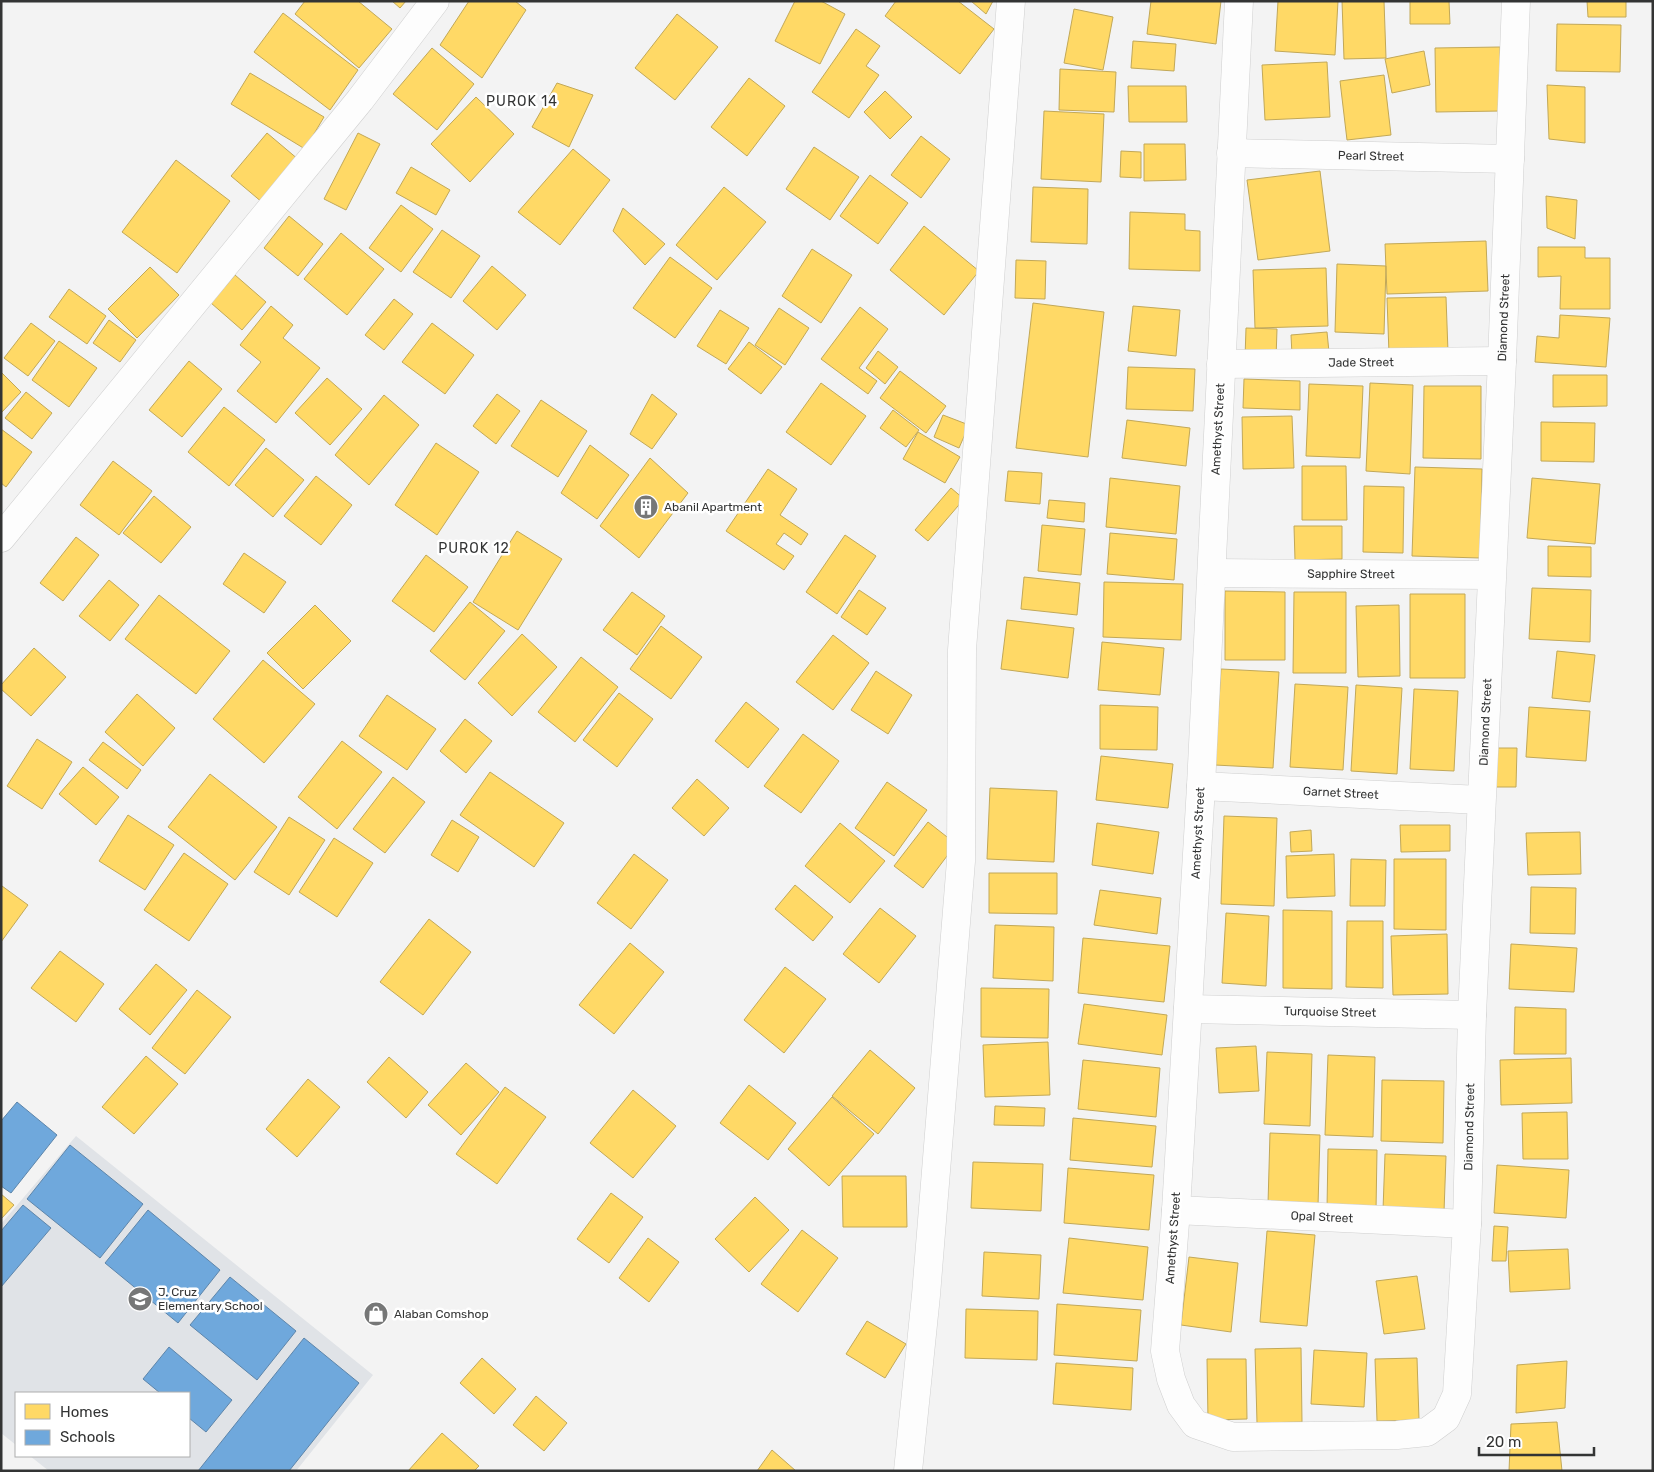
<svg xmlns="http://www.w3.org/2000/svg" width="1654" height="1472" font-family="Rubik,sans-serif">
  <style>
    .built { fill: #e0e3e7 }
    .homes { fill: #ffd966; stroke: #c2a857 }
    .schools { fill: #6fa8dc; stroke: #5d85aa }
    .lines { fill: none; stroke-linecap: round; stroke-linejoin: round }
    .minor-casing { stroke: #cfcfcf; stroke-width: 29 }
    .minor { stroke: #fdfdfd; stroke-width: 28 }
    .labels { text-anchor: middle; stroke-width: 5; stroke-linejoin: round; paint-order: stroke }
    .street-label { font-size: 12px; fill: #333434; stroke: #fff }
    .poi-label { font-size: 12px; fill: #333434; stroke: #fff; text-anchor: start }
    .neighbourhood-label { font-size: 14px; letter-spacing: 1px; fill: #333434; stroke: #fff }
  </style>
  <rect width="100%" height="100%" fill="#f3f3f3"/>
  <path class="built" d="M76 1136 373 1375 296 1471H49L30 1456H189V1393H16V1445L1 1433V1224Z"/>
  <path class="homes" d="M305 1H358L392 29 359 68 295 14Z
    M392 1H406L400 8Z
    M469 1H515L526 10 482 78 440 45Z
    M795 1H821L845 14 820 64 775 41Z
    M896 1H958L994 29 960 74 885 16Z
    M971 1H993L986 14Z
    M1151 1H1221L1216 44 1147 34Z
    M1278 1H1338L1335 55 1275 51Z
    M1342 1H1384L1386 58 1344 59Z
    M1410 1H1449L1450 24H1410Z
    M1587 1H1626V17H1588Z
    M1074 9 1113 17 1103 70 1064 63Z
    M283 13 358 70 330 110 254 52Z
    M677 14 718 47 675 100 635 68Z
    M1557 24 1621 25 1620 72 1556 71Z
    M856 29 880 46 866 66 879 75 849 118 812 92Z
    M1133 41 1176 44 1174 71 1131 68Z
    M1500 47 1501 111 1436 112 1435 48Z
    M432 48 474 84 437 130 393 94Z
    M1424 51 1430 85 1392 93 1385 59Z
    M1327 62 1330 117 1265 120 1262 65Z
    M1060 69 1116 72 1114 112 1059 110Z
    M250 73 324 117 305 149 231 104Z
    M1384 75 1391 135 1347 140 1340 81Z
    M749 78 785 106 747 156 711 127Z
    M557 83 593 95 569 147 532 127Z
    M1547 85 1585 87V143L1549 139Z
    M1128 86H1186L1187 122H1129Z
    M885 91 912 117 890 139 864 112Z
    M476 97 514 134 470 182 431 144Z
    M1044 111 1104 114 1101 182 1041 179Z
    M267 133 299 160 263 203 231 176Z
    M358 133 380 144 346 210 324 199Z
    M921 136 950 159 921 198 891 175Z
    M1144 144H1185L1186 180 1144 181Z
    M814 147 859 177 830 220 786 189Z
    M573 149 610 180 560 245 518 212Z
    M1121 151 1141 152V178L1120 177Z
    M176 160 230 201 177 273 122 232Z
    M411 167 450 190 436 215 396 193Z
    M1320 171 1330 251 1258 260 1247 180Z
    M870 175 908 203 878 244 840 216Z
    M724 187 766 222 717 280 676 245Z
    M1033 187 1088 189 1087 244 1031 242Z
    M1546 196 1577 200 1575 239 1547 228Z
    M401 205 433 229 401 272 369 248Z
    M623 208 665 244 645 265 613 231Z
    M1130 212 1185 214V230L1200 231V271L1129 269Z
    M289 216 323 244 298 276 264 248Z
    M924 226 979 271 944 315 890 270Z
    M442 230 480 256 451 298 413 272Z
    M341 233 384 269 347 315 304 279Z
    M1486 241 1488 291 1387 294 1385 244Z
    M1538 247H1585V258H1610V309H1560L1561 276 1538 277Z
    M812 249 852 275 821 323 782 296Z
    M670 257 712 288 675 338 633 308Z
    M1016 260 1046 261 1045 299 1015 298Z
    M1337 264 1386 266 1384 334 1335 332Z
    M492 266 526 295 497 330 463 301Z
    M150 267 179 295 137 338 108 309Z
    M1326 268 1328 326 1255 328 1253 270Z
    M235 275 266 302 242 330 211 303Z
    M69 289 106 316 87 344 49 317Z
    M1446 297 1448 352 1389 354 1387 298Z
    M394 299 413 314 384 350 365 335Z
    M1033 303 1104 312 1088 457 1016 448Z
    M271 306 293 325 283 338 320 368 276 423 237 391 261 362 240 345Z
    M1133 306 1180 310 1176 356 1128 351Z
    M860 307 888 329 859 368 877 381 868 394 821 359Z
    M779 308 809 328 785 365 755 345Z
    M720 310 749 328 726 364 697 346Z
    M1560 315 1610 318 1606 367 1535 362 1537 336 1559 338Z
    M109 320 136 340 120 362 93 343Z
    M31 323 55 341 28 376 4 358Z
    M432 323 474 355 445 394 402 362Z
    M1246 328 1277 329 1276 359 1245 358Z
    M1327 332 1329 352 1292 355 1291 335Z
    M59 341 97 368 69 407 32 380Z
    M749 342 782 367 761 394 728 369Z
    M878 351 898 367 885 384 866 368Z
    M189 361 222 389 182 437 149 410Z
    M1128 367 1195 369 1193 411 1126 409Z
    M900 371 946 406 926 433 880 398Z
    M1 372 21 392 1 413Z
    M1553 375H1607V406L1553 407Z
    M327 378 362 409 330 445 295 413Z
    M1244 379 1300 381V410L1243 408Z
    M821 383 866 416 831 465 786 432Z
    M1370 383 1413 385 1410 474 1366 471Z
    M1309 384 1363 386 1360 458 1306 456Z
    M1424 386H1481V459L1423 458Z
    M26 392 52 413 32 439 5 418Z
    M497 394 520 411 496 444 473 426Z
    M652 394 677 414 652 449 630 434Z
    M384 395 419 425 369 485 335 455Z
    M541 400 587 431 558 477 511 446Z
    M224 407 265 440 229 486 188 452Z
    M893 410 919 430 906 447 880 428Z
    M943 415 969 425 959 448 934 437Z
    M1292 416 1294 468 1243 469 1242 417Z
    M1127 420 1190 428 1186 466 1122 458Z
    M1541 422 1595 423 1594 462 1541 461Z
    M1 429 32 452 6 487 1 483Z
    M918 432 960 457 945 483 903 459Z
    M436 443 479 472 437 535 395 505Z
    M590 445 629 475 597 519 561 493Z
    M266 448 304 480 273 517 235 485Z
    M650 458 688 493 639 558 600 526Z
    M113 461 152 491 119 535 80 505Z
    M1302 466H1346L1347 520H1302Z
    M1415 467 1482 469 1480 558 1412 556Z
    M768 469 797 489 780 515 808 534 801 545 784 533 776 544 794 556 784 570 726 531Z
    M1008 471 1042 473 1040 504 1005 501Z
    M316 476 352 505 321 545 284 516Z
    M1110 478 1180 486 1176 534 1106 527Z
    M1532 478 1600 484 1595 544 1527 538Z
    M1364 486 1404 487 1403 553 1363 552Z
    M951 488 964 499 928 541 915 530Z
    M154 496 191 527 161 563 123 533Z
    M1049 500 1085 503 1084 522 1047 518Z
    M1042 525 1085 529 1081 575 1038 571Z
    M1294 526H1342V559L1295 560Z
    M517 531 562 559 518 630 473 602Z
    M1110 533 1177 539 1174 580 1107 574Z
    M845 535 876 556 837 614 806 592Z
    M76 537 99 555 63 601 40 583Z
    M1548 546 1591 547V577L1548 576Z
    M244 553 286 582 264 613 223 584Z
    M426 555 468 587 434 632 392 601Z
    M1024 577 1080 583 1077 615 1021 609Z
    M109 580 139 605 110 641 79 616Z
    M1104 582 1183 584 1181 640 1103 637Z
    M1532 588 1591 590 1590 642 1529 639Z
    M859 590 886 608 867 635 841 617Z
    M1225 591 1285 592V660H1225Z
    M632 592 665 616 637 655 603 630Z
    M1294 592H1346V673H1293Z
    M1410 594H1465V678H1410Z
    M159 595 230 651 196 694 125 639Z
    M470 602 505 631 465 680 430 651Z
    M315 605 351 641 303 689 267 653Z
    M1399 605 1400 676 1358 677 1356 606Z
    M1007 620 1074 628 1068 678 1001 669Z
    M661 626 702 657 671 699 630 669Z
    M522 634 557 667 512 716 478 683Z
    M833 635 869 663 833 710 796 682Z
    M1102 642 1164 648 1160 695 1098 690Z
    M34 648 66 677 31 716 1 689V685Z
    M1557 651 1595 655 1590 702 1552 698Z
    M581 657 618 687 575 742 538 712Z
    M263 660 315 704 264 763 213 719Z
    M1221 669 1279 672 1273 768 1215 765Z
    M876 671 912 695 888 734 851 710Z
    M1295 684 1348 687 1343 770 1290 767Z
    M1356 685 1402 688 1397 774 1351 771Z
    M1414 689 1458 691 1454 771 1410 769Z
    M619 693 653 719 617 767 583 740Z
    M137 694 175 728 143 766 105 732Z
    M387 695 436 729 407 770 359 736Z
    M746 702 779 729 748 768 715 741Z
    M1100 705 1158 707 1157 750 1100 749Z
    M1529 707 1590 711 1586 761 1526 757Z
    M465 719 492 741 466 773 440 751Z
    M803 734 839 761 801 813 764 786Z
    M37 739 72 762 42 809 7 786Z
    M342 741 382 772 337 829 298 797Z
    M103 742 141 770 127 789 89 760Z
    M1497 748H1517L1516 787H1496Z
    M1101 756 1173 764 1168 808 1096 800Z
    M83 767 119 797 96 825 59 794Z
    M490 772 564 823 534 867 460 815Z
    M210 774 277 827 235 880 168 827Z
    M393 777 425 802 385 853 353 829Z
    M697 779 729 808 704 836 672 808Z
    M887 782 927 810 894 856 855 828Z
    M990 788 1057 791 1054 862 987 859Z
    M128 815 174 845 145 890 99 861Z
    M1224 816 1277 818 1274 906 1221 904Z
    M289 817 325 840 289 895 254 872Z
    M452 820 479 837 458 872 431 855Z
    M928 822 956 844 923 888 894 866Z
    M840 823 885 861 850 903 805 866Z
    M1097 823 1159 832 1153 874 1092 865Z
    M1400 825H1450V851L1401 852Z
    M1311 830 1312 851 1291 852 1290 832Z
    M1580 832 1581 874 1528 875 1526 833Z
    M334 838 373 863 337 917 299 892Z
    M184 853 228 884 189 941 144 910Z
    M634 854 668 880 631 929 597 903Z
    M1334 854 1335 896 1287 898 1286 856Z
    M1351 859 1386 860 1385 906H1350Z
    M1394 859H1446V930L1394 929Z
    M989 873H1057V914L989 913Z
    M795 885 833 917 813 941 775 909Z
    M2 886 28 905 1 942V887Z
    M1531 887 1576 888 1575 934 1530 933Z
    M1100 890 1161 898 1157 934 1094 925Z
    M880 908 916 936 879 983 843 954Z
    M1283 910 1332 911V989L1283 988Z
    M1226 913 1269 916 1266 986 1222 983Z
    M429 919 471 952 423 1015 380 982Z
    M1347 921H1383V988L1346 987Z
    M995 925 1054 927 1053 981 993 978Z
    M1447 934 1448 994 1393 995 1391 936Z
    M1083 938 1170 946 1164 1002 1078 993Z
    M630 943 664 972 614 1034 579 1005Z
    M1511 944 1577 948 1574 992 1509 989Z
    M60 951 104 984 76 1022 31 988Z
    M156 964 187 990 150 1035 119 1009Z
    M785 967 826 999 784 1053 744 1020Z
    M981 988 1049 989 1048 1038 981 1037Z
    M197 990 231 1017 185 1074 152 1048Z
    M1084 1004 1167 1015 1162 1055 1078 1044Z
    M1515 1007 1566 1009V1054H1514Z
    M1048 1042 1050 1095 985 1097 983 1045Z
    M1256 1046 1259 1091 1219 1093 1216 1048Z
    M870 1050 915 1088 878 1134 832 1096Z
    M1267 1052 1312 1054 1310 1126 1264 1124Z
    M1328 1055 1375 1057 1373 1137 1325 1135Z
    M146 1056 178 1084 134 1134 102 1107Z
    M389 1057 428 1092 406 1118 367 1082Z
    M1571 1058 1572 1103 1501 1105 1500 1060Z
    M1083 1060 1160 1068 1156 1117 1078 1109Z
    M466 1063 499 1092 461 1135 428 1105Z
    M308 1079 340 1107 297 1157 266 1129Z
    M1382 1080 1444 1081 1443 1143 1381 1141Z
    M749 1085 796 1123 768 1160 720 1123Z
    M505 1087 546 1117 497 1184 456 1154Z
    M633 1090 676 1126 633 1178 590 1143Z
    M832 1097 874 1134 829 1186 788 1149Z
    M995 1106 1045 1108 1044 1126 994 1125Z
    M1567 1112 1568 1159H1523L1522 1113Z
    M1073 1118 1156 1126 1152 1167 1070 1160Z
    M1270 1133 1320 1135 1318 1206 1268 1204Z
    M1328 1149 1377 1150 1376 1210 1327 1209Z
    M1385 1154 1446 1156 1444 1212 1383 1210Z
    M973 1162 1043 1164 1041 1211 971 1208Z
    M1497 1165 1569 1170 1566 1218 1494 1213Z
    M1068 1168 1154 1175 1149 1230 1064 1223Z
    M842 1176H906L907 1227H843Z
    M611 1193 643 1217 609 1263 577 1239Z
    M1 1194 14 1205 1 1219Z
    M755 1197 789 1230 749 1272 715 1239Z
    M1494 1226 1508 1227 1506 1261H1492Z
    M802 1230 838 1258 798 1312 761 1284Z
    M1267 1231 1315 1235 1307 1326 1260 1322Z
    M648 1238 679 1262 649 1302 619 1278Z
    M1069 1238 1148 1247 1143 1300 1063 1293Z
    M1568 1249 1570 1289 1510 1292 1508 1251Z
    M984 1252 1041 1255 1039 1299 982 1296Z
    M1189 1257 1238 1263 1231 1332 1181 1325Z
    M1417 1276 1425 1329 1384 1334 1376 1281Z
    M1057 1304 1141 1310 1137 1361 1054 1355Z
    M966 1309 1038 1311 1037 1360 965 1358Z
    M867 1321 906 1344 885 1378 846 1354Z
    M1301 1348 1302 1422 1257 1423 1255 1349Z
    M1314 1350 1367 1353 1364 1407 1311 1404Z
    M482 1358 516 1389 494 1414 460 1383Z
    M1417 1358 1419 1420 1377 1421 1375 1359Z
    M1207 1359H1246L1247 1419 1208 1420Z
    M1567 1361 1565 1408 1516 1413 1517 1365Z
    M1056 1363 1133 1368 1131 1410 1053 1404Z
    M536 1396 567 1423 544 1451 513 1425Z
    M1557 1422 1562 1471H1509L1511 1424Z
    M442 1433 479 1466 474 1471H408Z
    M772 1450 796 1471H757Z"/>
  <path class="schools" d="M17 1102 57 1135 11 1193 1 1186V1121Z
    M70 1145 143 1204 100 1258 27 1199Z
    M23 1205 51 1228 1 1287V1231Z
    M148 1210 220 1270 178 1323 105 1263Z
    M230 1277 296 1331 257 1380 190 1325Z
    M304 1338 359 1383 289 1471H198Z
    M169 1347 232 1400 206 1432 189 1418V1393H160L143 1379Z"/>
  <g class="lines">
    <defs>
      <g id="minor">
        <path id="s1" d="M1239 1 1201 786 1176 1210 1165 1351 1171 1379 1181 1405 1195 1424 1233 1437 1397 1435 1427 1432 1446 1418 1457 1394 1467 1224 1472 1015 1502 361 1516 1"/>
        <path id="s2" d="M1231 153 1510 159"/>
        <path id="s3" d="M1221 364 1502 361"/>
        <path d="M1 538 360 100 435 1"/>
        <path id="s4" d="M1212 573 1491 575"/>
        <path id="s5" d="M1201 786 1480 800"/>
        <path id="s6" d="M1188 1009 1472 1015"/>
        <path id="s7" d="M1176 1210 1467 1224"/>
        <path d="M908 1471 926 1295 961 861 962 650 1011 1"/>
      </g>
    </defs>
    <use href="#minor" class="minor-casing"/>
    <use href="#minor" class="minor"/>
  </g>
  <defs>
    <symbol id="building-disc" viewBox="-11 -11 22 22"><circle r="9.5" fill="#767777" stroke="#fff"/><path d="M-4-6H4V6H1V3H-1V6H-4ZM-2.5-4.3h1.7v1.8h-1.7ZM.8-4.3h1.7v1.8H.8ZM-2.5-1h1.7V.8h-1.7ZM.8-1h1.7V.8H.8Z" fill="#fff"/></symbol>
    <symbol id="school-disc" viewBox="-11 -11 22 22"><circle r="9.5" fill="#767777" stroke="#fff"/><path d="M0-5L7-2L0 1L-7-2ZM-4 1L0 2.5L4 1V4Q0 6-4 4Z" fill="#fff"/></symbol>
    <symbol id="shop-disc" viewBox="-11 -11 22 22"><circle r="9.5" fill="#767777" stroke="#fff"/><path d="M-5-2.5h2.3a2.7 3.5 0 0 1 5.4 0H5L5.5 6h-11ZM-1.5-2.5h3a1.5 2.3 0 0 0-3 0Z" fill="#fff"/></symbol>
  </defs>
  <g fill-rule="evenodd">
    <use href="#building-disc" x="632" y="493" width="28" height="28"/>
    <use href="#school-disc" x="126" y="1285" width="28" height="28"/>
    <use href="#shop-disc" x="362" y="1300" width="28" height="28"/>
  </g>
  <g class="labels">
    <g class="street-label">
      <text dy="4" stroke="none"><textPath href="#s2" startOffset="140">Pearl Street</textPath></text>
      <text dy="4" stroke="none"><textPath href="#s1" startOffset="2794">Diamond Street</textPath></text>
      <text dy="4" stroke="none"><textPath href="#s3" startOffset="140">Jade Street</textPath></text>
      <text transform="translate(1218 429) rotate(-87)" y="4">Amethyst Street</text>
      <text dy="4" stroke="none"><textPath href="#s4" startOffset="139">Sapphire Street</textPath></text>
      <text dy="4" stroke="none"><textPath href="#s1" startOffset="2389">Diamond Street</textPath></text>
      <text dy="4" stroke="none"><textPath href="#s5" startOffset="140">Garnet Street</textPath></text>
      <text transform="translate(1198 833) rotate(-87)" y="4">Amethyst Street</text>
      <text dy="4" stroke="none"><textPath href="#s6" startOffset="142">Turquoise Street</textPath></text>
      <text dy="4" stroke="none"><textPath href="#s1" startOffset="1984">Diamond Street</textPath></text>
      <text dy="4" stroke="none"><textPath href="#s7" startOffset="146">Opal Street</textPath></text>
      <text transform="translate(1173 1238) rotate(-86)" y="4">Amethyst Street</text>
    </g>
    <g class="poi-label">
      <text x="664" y="511">Abanil Apartment</text>
      <text x="158" y="1296">J. Cruz<tspan x="158" dy="14">Elementary School</tspan></text>
      <text x="394" y="1318">Alaban Comshop</text>
    </g>
    <g class="neighbourhood-label">
      <text x="522" y="106">PUROK 14</text>
      <text x="474" y="553">PUROK 12</text>
    </g>
  </g>
  <rect width="1654" height="1472" fill="none" stroke="#333434" stroke-width="5"/>
  <rect x="15" y="1392" width="175" height="65" fill="#ffffff" stroke="#adaeae"/>
  <rect x="25" y="1404" width="25" height="15" fill="#ffd966" stroke="#adaeae"/>
  <text x="60" y="1417" font-size="15" fill="#333434">Homes</text>
  <rect x="25" y="1430" width="25" height="15" fill="#6fa8dc" stroke="#adaeae"/>
  <text x="60" y="1442" font-size="15" fill="#333434">Schools</text>
  <path d="M1479 1447v8h115v-8" fill="none" stroke="#333434" stroke-width="2.5"/>
  <text x="1486" y="1447" font-size="15" fill="#333434" stroke="#ffffff" stroke-width="4" paint-order="stroke">20 m</text>
</svg>
